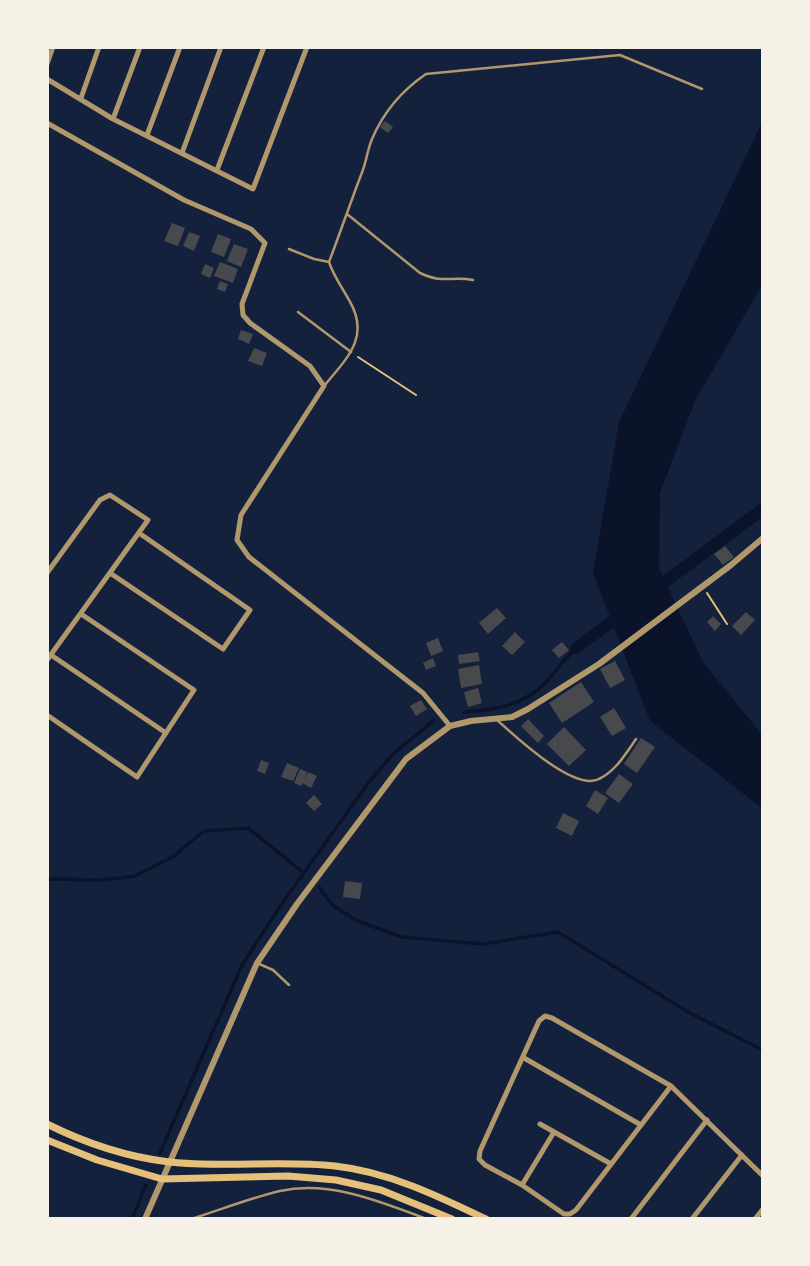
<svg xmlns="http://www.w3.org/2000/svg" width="810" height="1266" font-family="'Roboto Serif',serif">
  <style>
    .water { fill: #0b132b }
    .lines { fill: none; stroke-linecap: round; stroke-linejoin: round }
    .stream { stroke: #0b132b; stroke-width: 3.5 }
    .canal { stroke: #0b132b; stroke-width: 12 }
    .building { fill: #48494c }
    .path { stroke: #e5c07b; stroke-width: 2 }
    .service { stroke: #b1986c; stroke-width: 2.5 }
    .minor { stroke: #b1986c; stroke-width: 5 }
    .tertiary { stroke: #b1986c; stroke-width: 6 }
    .secondary { stroke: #e5c07b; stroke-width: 7 }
  </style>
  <rect width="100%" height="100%" fill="#14213d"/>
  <path class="water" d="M763 120V284L695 401 660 493 659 568 703 662 763 736V809L650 721 593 573 619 422Z"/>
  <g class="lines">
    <path class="stream" d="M464 712C495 710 523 706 546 682 557 670 564 659 576 648
      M47 879 103 880 135 876 174 856 204 831 248 828 304 873
      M319 887 332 905 358 921 402 937 483 944 558 932 688 1012 763 1050
      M160 1153 242 965 281 905 369 782 392 755 434 720
      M132 1219 146 1185"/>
    <path class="canal" d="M654 590 763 509
      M576 648 625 612"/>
  </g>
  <path class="building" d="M385 121 393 127 388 133 380 127Z
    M172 223 185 228 178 246 164 241Z
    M189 232 200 236 194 251 183 246Z
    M218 234 231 239 224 257 211 252Z
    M234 244 248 249 241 267 227 261Z
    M220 262 238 269 233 283 214 276Z
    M205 264 214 268 210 278 201 274Z
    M220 281 228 284 225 292 217 289Z
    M241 330 253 334 249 344 238 339Z
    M254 348 267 353 262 366 248 361Z
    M725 546 734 557 723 565 714 554Z
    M497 608 506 618 488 634 479 623Z
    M746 612 755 620 741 635 732 626Z
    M713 616 721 624 715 631 707 622Z
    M515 632 525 642 512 655 502 646Z
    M438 638 443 651 431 656 426 643Z
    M562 642 569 650 559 658 552 650Z
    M478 652 480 661 459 664 458 655Z
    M433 658 436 666 426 670 423 663Z
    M615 661 625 680 610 688 600 669Z
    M479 665 482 684 461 688 458 669Z
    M581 682 594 702 562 723 549 703Z
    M478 688 482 703 468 707 464 692Z
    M421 700 427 709 416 716 410 706Z
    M614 708 626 728 612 736 600 717Z
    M528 719 544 736 538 743 521 726Z
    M564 727 586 750 569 766 547 744Z
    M641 738 655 747 637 773 624 764Z
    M261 760 269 763 265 774 257 771Z
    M287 763 299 768 293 781 281 777Z
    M300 769 307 772 301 786 294 783Z
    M308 772 317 776 311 788 302 783Z
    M619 774 633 784 619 803 605 793Z
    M595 790 608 798 598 814 586 806Z
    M314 795 322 804 314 811 306 803Z
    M563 813 579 821 572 836 556 828Z
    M345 881 362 883 360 899 343 897Z"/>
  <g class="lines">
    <path class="path" d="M358 357 416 395
      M707 593 727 624"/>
    <path class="service" d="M347 214 420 273C443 284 451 276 473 280
      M289 249 314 259 329 262
      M298 312 351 352
      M324 386C347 358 371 337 349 300 342 287 334 277 329 262 340 233 350 204 361 175 366 164 367 151 372 139 384 111 401 91 426 74L620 55 702 89
      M497 720C515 736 574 792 599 779 616 771 626 753 636 739
      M257 963 273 970 289 985
      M191 1219C220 1210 250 1198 280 1191 330 1180 381 1202 427 1219"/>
    <path class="minor" d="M47 64 53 47
      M47 79 113 119 253 189 307 47
      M81 98 99 47
      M113 119 140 47
      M47 123 184 200 251 229 265 243 242 304 243 315 250 323 310 366 324 386 241 515 237 540 249 557 423 693 450 726
      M147 135 180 47
      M182 153 221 47
      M217 170 264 47
      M47 573 100 500 110 495 148 520 47 660
      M110 573 223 649 250 610 139 533
      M51 655 166 733
      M47 715 137 777 194 690 81 614
      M524 1058 641 1125
      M671 1086 576 1210 570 1214H564L522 1185 485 1165 479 1159 480 1151 539 1021 545 1016 552 1018 671 1086 763 1176
      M540 1124 611 1164
      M522 1185 554 1132
      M631 1219 707 1120
      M692 1219 742 1155
      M755 1219 763 1209"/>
    <path class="tertiary" d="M145 1219 257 963 297 904 406 759 450 726 471 721 512 717 528 709 599 664 731 565 763 538"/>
    <path class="secondary" d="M47 1124C85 1143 128 1157 169 1162 225 1168 280 1160 335 1166 389 1172 438 1196 486 1219
      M47 1140 97 1160 162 1179 288 1176 336 1180 381 1190 452 1219"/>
  </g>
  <rect width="810" height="1266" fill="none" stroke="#f6f1e7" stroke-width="98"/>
</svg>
